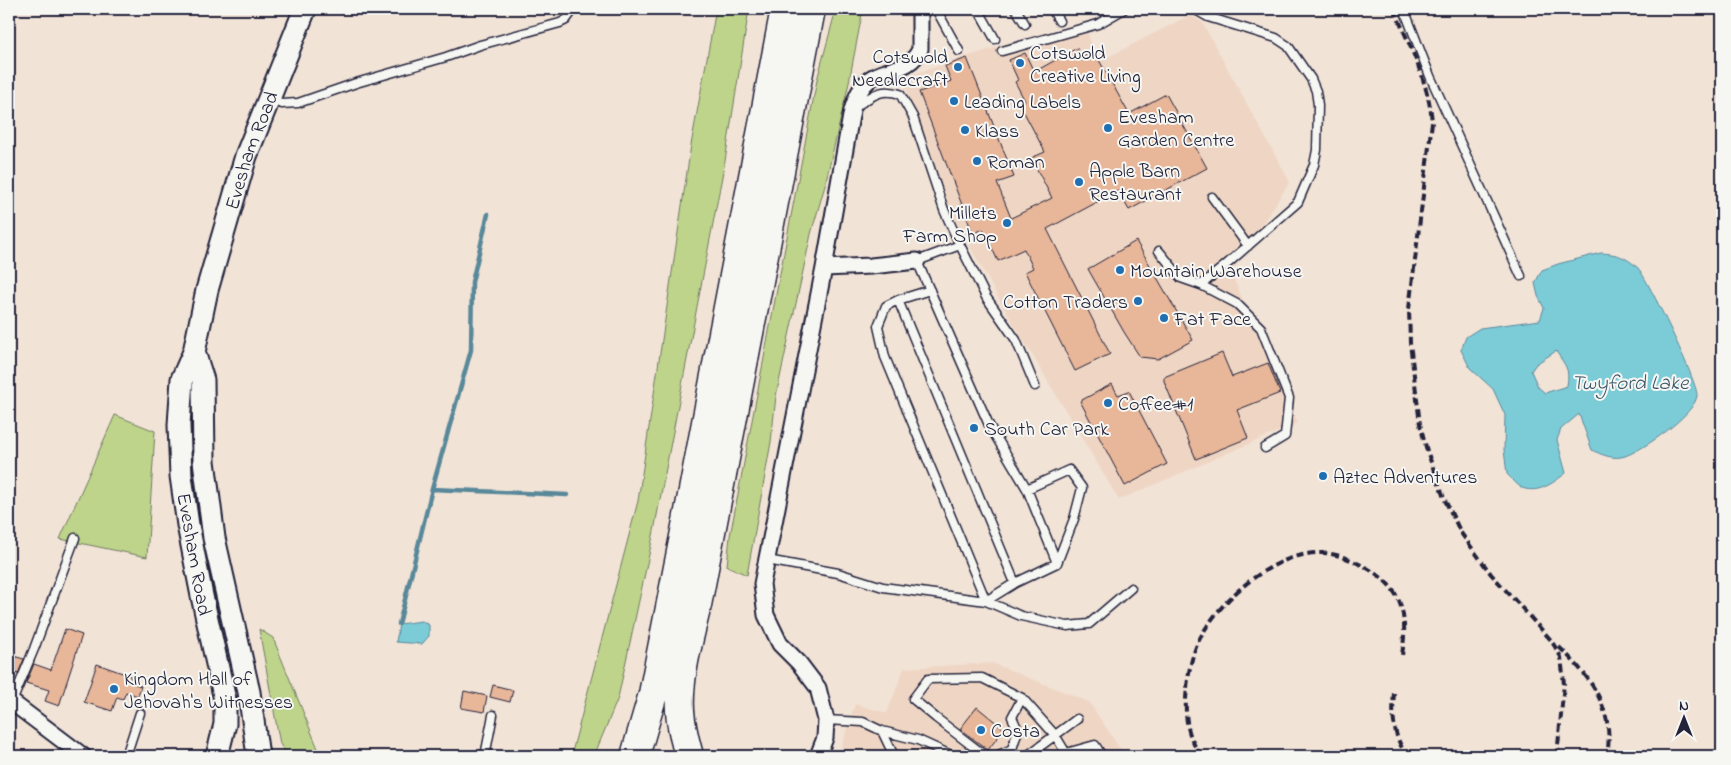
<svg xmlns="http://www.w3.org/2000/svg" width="1731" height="765" font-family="'Indie Flower',sans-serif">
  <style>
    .built { fill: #efd6c4 }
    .green { fill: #bed48a; stroke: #707b62 }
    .water { fill: #7cccd8; stroke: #588899; fill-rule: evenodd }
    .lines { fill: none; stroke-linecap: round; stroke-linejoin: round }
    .stream { stroke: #588899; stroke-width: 4.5 }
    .building { fill: #e8b699; stroke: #22223b }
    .lane-casing { stroke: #22223b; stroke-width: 11 }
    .street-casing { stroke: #22223b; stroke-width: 19 }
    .secondary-casing { stroke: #22223b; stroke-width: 25 }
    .highway-casing { stroke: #22223b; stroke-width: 31 }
    .lane { stroke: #f6f6f2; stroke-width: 8 }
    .street { stroke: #f6f6f2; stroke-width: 15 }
    .secondary { stroke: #f6f6f2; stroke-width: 21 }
    .highway { stroke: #f6f6f2; stroke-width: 28 }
    .rail { stroke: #22223b; stroke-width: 4; stroke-dasharray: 8 4; stroke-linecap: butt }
    .poi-dot { fill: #1f6fb2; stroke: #f6f6f2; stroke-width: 2 }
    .labels { text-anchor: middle; stroke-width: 4; stroke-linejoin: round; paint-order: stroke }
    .poi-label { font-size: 20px; fill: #22223b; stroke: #f6f6f2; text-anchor: start }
    .street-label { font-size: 20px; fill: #22223b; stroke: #f6f6f2 }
    .water-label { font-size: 21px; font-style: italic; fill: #3d556a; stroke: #f6f6f2 }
  </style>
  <rect width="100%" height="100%" fill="#f2e3d7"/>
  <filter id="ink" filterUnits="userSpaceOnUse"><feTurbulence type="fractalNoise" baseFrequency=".02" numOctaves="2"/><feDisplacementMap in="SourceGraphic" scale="10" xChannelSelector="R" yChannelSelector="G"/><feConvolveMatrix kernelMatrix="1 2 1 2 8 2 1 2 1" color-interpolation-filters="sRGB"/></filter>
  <g filter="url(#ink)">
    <path class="built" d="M1190 15 1202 22 1290 182 1231 273 1298 423 1119 500 1001 303 951 212 930 150 906 89 898 79 1006 44 1084 23 1094 51 1100 61Z
      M992 663 1089 702 1125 756H852L841 748 855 704 887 713 904 668Z"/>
    <path class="green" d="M716 9H749L725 161 653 536 618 698 594 756H571L638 501 691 145Z
      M836 9H863L848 87 824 189 811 234 776 396 771 442 747 575 727 566 730 536 817 80Z
      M115 415 155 431 147 557 60 539Z
      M259 629 273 638 321 756H287L280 744Z"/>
    <path class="water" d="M1601 253C1617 254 1625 256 1638 268 1647 278 1699 384 1697 396 1694 415 1643 450 1625 456 1614 460 1602 455 1592 450L1579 414 1561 429 1557 440 1566 473C1553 483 1539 494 1522 488 1517 485 1511 478 1507 474L1504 450 1505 415 1493 389 1470 368 1461 350 1466 337 1480 328 1540 320 1544 308 1538 296 1535 283 1542 270 1558 264ZM1556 351C1565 366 1570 367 1567 386L1545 393 1538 387 1531 371 1536 364Z
      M422 621 429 625V636L422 644 396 642 399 624Z"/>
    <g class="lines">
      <path class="stream" d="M432 489 567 495
        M399 624 432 489 471 350 472 282 488 214"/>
    </g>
    <path class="building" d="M1077 48 1081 58 1094 51 1129 114 1166 94 1207 168 1129 210 1118 191 1047 229 1110 354 1075 371 1025 272 1033 268 1024 249 998 261 983 229 973 234 919 92 951 81 945 66 967 58 1014 177 997 183 1011 218 1052 198 1031 158 1045 152 1019 103 1025 101 1015 82 1018 80 1009 60 1025 53 1034 72Z
      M1136 241 1193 340 1158 359 1140 357 1124 332 1088 269Z
      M1222 353 1232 377 1268 363 1280 393 1237 410 1248 438 1196 459 1164 381V377Z
      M1112 384 1118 395 1129 391 1167 464 1125 486 1080 401Z
      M65 629 82 635 59 706 45 701 49 690 26 683 34 664 51 670Z
      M13 656 24 659 18 674 9 671Z
      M97 664 131 676 129 682 141 686 138 696 126 692 123 699 117 697 112 711 84 702Z
      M493 685 513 690 510 702 490 697Z
      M464 691 487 696 484 712 461 708Z
      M977 707 1004 729 988 750 960 729Z"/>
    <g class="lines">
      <defs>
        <path id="lane" d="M936 9 959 51
          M978 9 995 39
          M1016 9 1025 24
          M1052 9 1059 21
          M1194 9 1208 17 1276 38 1288 46 1311 79 1316 91 1318 105 1317 150 1314 165 1298 202 1227 264 1201 285
          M1404 9 1430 76 1521 276
          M1002 51 1098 24 1124 9
          M269 100 282 104 298 103 356 83 446 57 480 45 560 23 566 20 574 9
          M855 107C871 97 880 87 900 94L913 117 944 210 960 245 986 297 1016 340 1035 386
          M1212 197 1248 246
          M1159 251 1181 278 1201 285 1237 304 1261 328 1289 398 1285 436 1265 448
          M930 290 898 300 1015 583 1057 563 1027 489 989 425 917 261 960 245
          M898 300 886 306 878 326 885 357 986 601 1015 583
          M1027 489 1069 470 1082 488 1074 519 1057 563
          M767 560 838 573 883 587 986 601 1021 616 1067 626 1089 624 1131 588
          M12 702 34 649 75 538
          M826 720 863 722 882 731 918 740 953 756
          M882 731 894 756
          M126 756 140 713
          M485 756 493 715
          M992 756 984 755 936 718 913 699 928 679 982 678 1022 698 1055 735 1066 753 1095 745 1102 756
          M996 756 1012 749 1018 730 1012 717 1022 698
          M1027 756 1077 719"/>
        <path id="street" d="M824 268 871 266 917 261
          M9 700 83 756
          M818 756 825 738 826 720 818 688 799 663 780 644 766 615 762 584 824 268 852 110C856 98 860 87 870 79 885 68 911 71 920 49V14L922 9"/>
        <g id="secondary">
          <path d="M194 352 203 380 204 461 214 538 249 692 258 756"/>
          <path id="s1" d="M217 756 225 724V700L202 596 188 525 181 476 179 425 182 379 194 352 207 290 246 156 305 9"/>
        </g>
        <path id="highway" d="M635 756 653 694 691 501 785 9
          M689 756C685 741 681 727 680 711 678 676 689 639 697 605L811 9"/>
      </defs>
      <use href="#lane" class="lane-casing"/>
      <use href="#street" class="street-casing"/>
      <use href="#secondary" class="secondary-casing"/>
      <use href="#highway" class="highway-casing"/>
      <use href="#lane" class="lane"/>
      <use href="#street" class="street"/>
      <use href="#secondary" class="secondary"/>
      <use href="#highway" class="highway"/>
      <path class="rail" d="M1394 9C1409 44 1429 83 1432 122L1409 309 1410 343 1420 424 1427 451 1444 498 1461 533 1491 574 1551 640 1561 657 1564 684 1557 756
        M1559 647C1591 677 1615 710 1607 756
        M1394 693C1392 717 1393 736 1407 756
        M1202 756C1186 738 1184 712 1187 688 1188 675 1191 660 1196 647 1214 603 1274 550 1324 553 1339 554 1354 561 1367 568 1403 588 1408 616 1402 655"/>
    </g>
  </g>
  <g class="poi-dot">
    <circle cx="1020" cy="63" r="5"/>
    <circle cx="958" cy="67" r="5"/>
    <circle cx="954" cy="101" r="5"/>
    <circle cx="1108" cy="128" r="5"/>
    <circle cx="965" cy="130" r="5"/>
    <circle cx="977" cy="161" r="5"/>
    <circle cx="1079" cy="182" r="5"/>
    <circle cx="1007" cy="223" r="5"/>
    <circle cx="1120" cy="270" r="5"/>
    <circle cx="1138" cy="301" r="5"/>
    <circle cx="1164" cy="318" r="5"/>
    <circle cx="1108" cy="403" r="5"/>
    <circle cx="974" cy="428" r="5"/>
    <circle cx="1323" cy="476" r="5"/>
    <circle cx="114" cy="689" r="5"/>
    <circle cx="981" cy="730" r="5"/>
  </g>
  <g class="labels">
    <g class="poi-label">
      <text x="1030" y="59">Cotswold<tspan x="1030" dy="23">Creative Living</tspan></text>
      <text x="948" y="63" text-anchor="end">Cotswold<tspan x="948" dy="23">Needlecraft</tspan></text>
      <text x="964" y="108">Leading Labels</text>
      <text x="1118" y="123">Evesham<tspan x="1118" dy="23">Garden Centre</tspan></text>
      <text x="975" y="137">Klass</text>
      <text x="987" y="168">Roman</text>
      <text x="1089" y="177">Apple Barn<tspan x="1089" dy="23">Restaurant</tspan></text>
      <text x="997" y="219" text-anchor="end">Millets<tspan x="997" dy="23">Farm Shop</tspan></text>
      <text x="1130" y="277">Mountain Warehouse</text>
      <text x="1128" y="308" text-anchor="end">Cotton Traders</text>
      <text x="1174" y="325">Fat Face</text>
      <text x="1118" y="410">Coffee#1</text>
      <text x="984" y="435">South Car Park</text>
      <text x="1333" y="483">Aztec Adventures</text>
      <text x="124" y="685">Kingdom Hall of<tspan x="124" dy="23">Jehovah's Witnesses</tspan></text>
      <text x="991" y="737">Costa</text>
    </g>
    <g class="street-label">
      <text dy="7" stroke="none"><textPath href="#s1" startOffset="622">Evesham Road</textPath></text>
      <text transform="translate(195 554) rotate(80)" y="7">Evesham Road</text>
    </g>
    <g class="water-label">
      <text x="1630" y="389">Twyford Lake</text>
    </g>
  </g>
  <rect width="1731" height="765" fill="none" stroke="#f6f6f2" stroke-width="30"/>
  <rect x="15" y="15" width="1701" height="735" fill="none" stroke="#22223b" stroke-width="2" filter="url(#ink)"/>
  <g transform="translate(1684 718)" stroke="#f6f6f2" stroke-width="4" paint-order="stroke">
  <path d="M0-4L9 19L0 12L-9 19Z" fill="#22223b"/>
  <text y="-8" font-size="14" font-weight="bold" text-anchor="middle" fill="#22223b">N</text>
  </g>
</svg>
